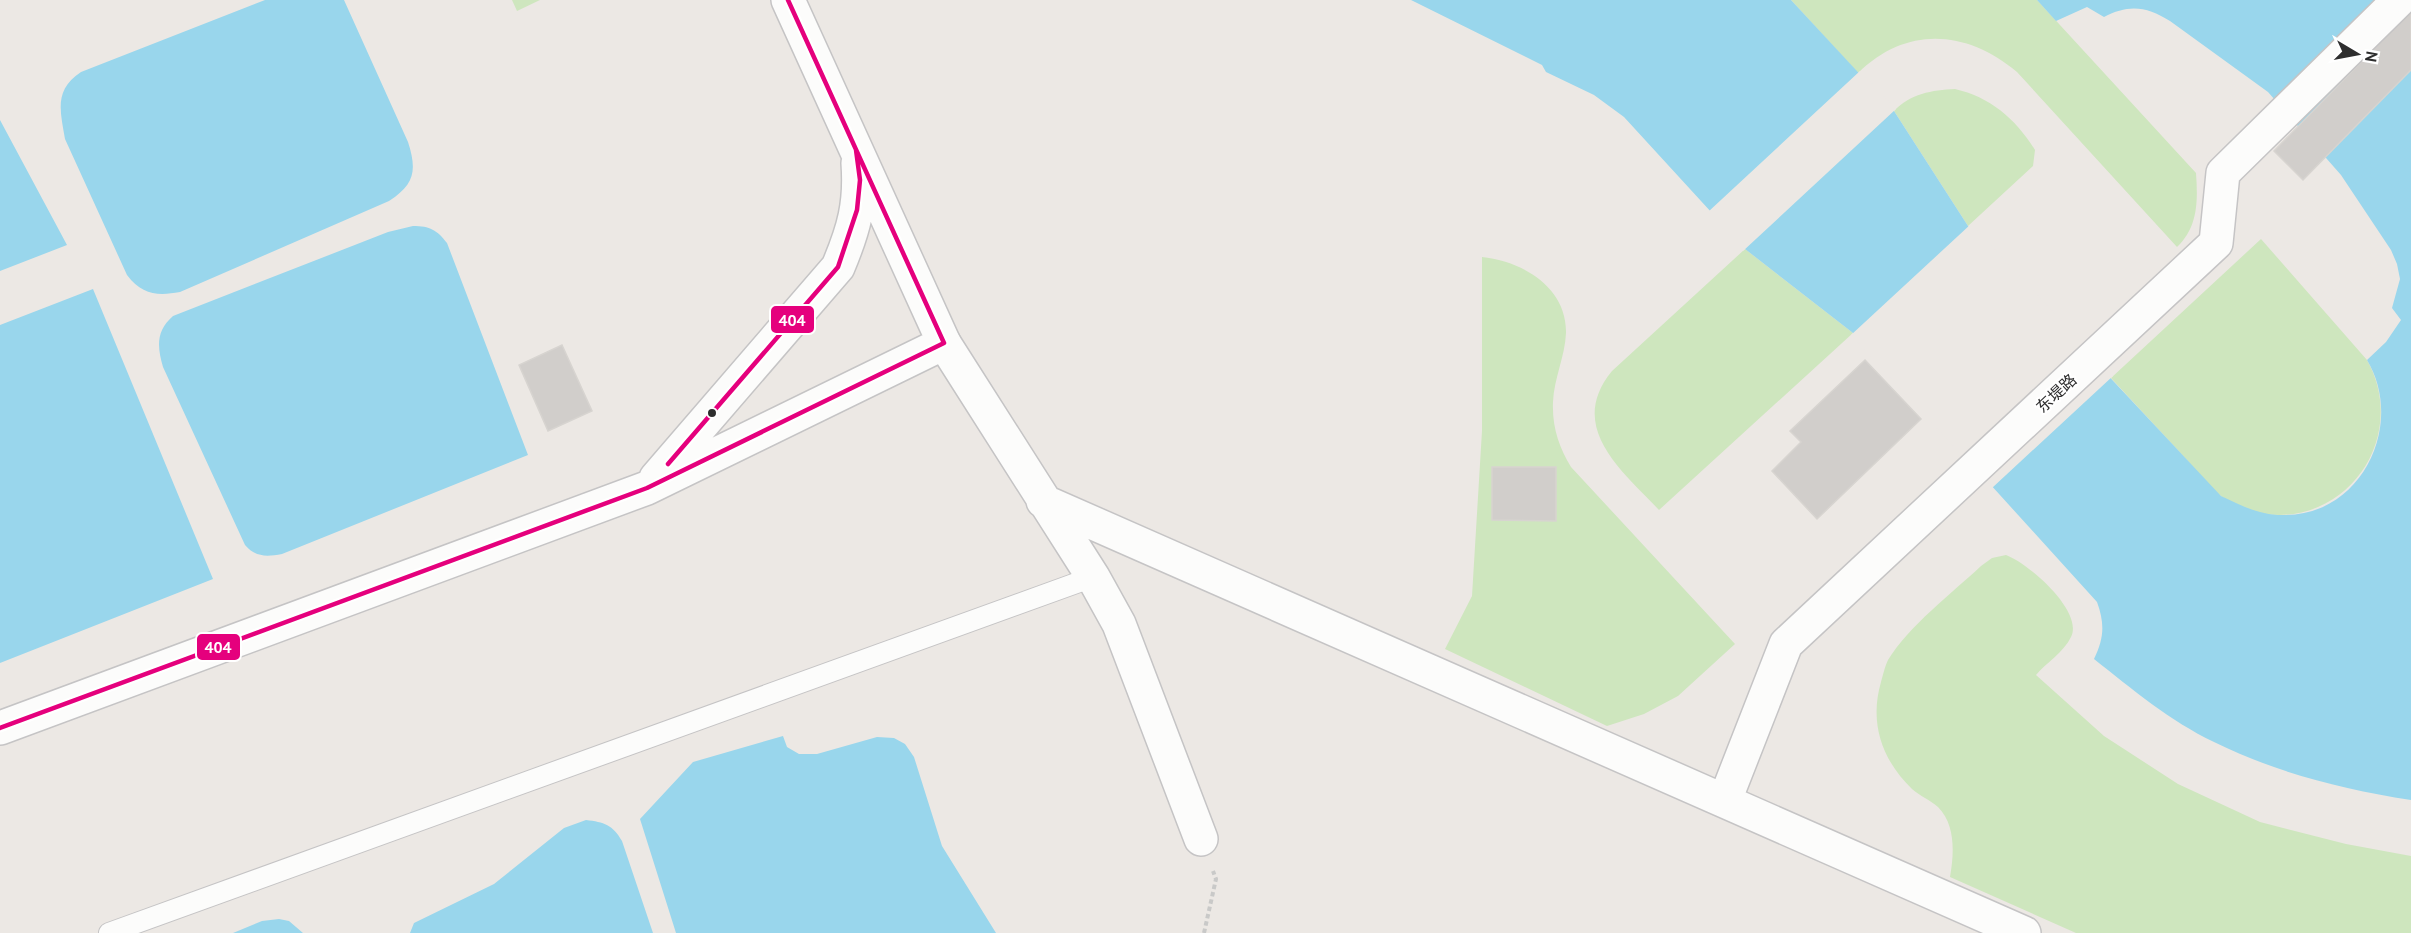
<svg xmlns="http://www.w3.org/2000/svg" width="2411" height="933" font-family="'PT Sans','Noto Sans SC',sans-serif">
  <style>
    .green { fill: #cee6be }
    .water { fill: #99d6ec }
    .pier { fill: #ece8e4 }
    .building { fill: #d1cecb; stroke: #d7d4d0; stroke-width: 1.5 }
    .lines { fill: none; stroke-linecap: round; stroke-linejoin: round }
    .lane-casing { stroke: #c5c4c5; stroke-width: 22 }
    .street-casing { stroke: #c5c4c5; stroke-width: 36 }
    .secondary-casing { stroke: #c5c4c5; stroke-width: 36 }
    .path { stroke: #c9c9c8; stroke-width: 4; stroke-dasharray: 4.5 3; stroke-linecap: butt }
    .lane { stroke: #fcfcfb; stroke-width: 20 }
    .street { stroke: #fcfcfb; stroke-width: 33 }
    .secondary { stroke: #fcfcfb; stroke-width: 33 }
    .bus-1-casing { stroke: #fff; stroke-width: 9 }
    .bus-1 { stroke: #e5007d; stroke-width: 4.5 }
    .bus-dot { fill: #2e2e2e; stroke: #fff; stroke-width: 2 }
    .labels { text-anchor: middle; stroke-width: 4.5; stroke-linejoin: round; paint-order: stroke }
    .street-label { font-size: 16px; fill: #2e2e2e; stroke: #fff }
    .line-badge { stroke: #fff; stroke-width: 2 }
    .badge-label { font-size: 16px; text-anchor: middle; font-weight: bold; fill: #fff }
  </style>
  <rect width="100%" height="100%" fill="#ece8e4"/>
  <path class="green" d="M512 0H540L517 11Z
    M1791 0H2037L2196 173C2198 201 2198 227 2177 247L2017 72C1967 30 1907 25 1858 73Z
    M1955 89C1990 97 2016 119 2035 150L2033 166 1968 226 1894 111C1910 94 1932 90 1955 89Z
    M2261 239 2367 360C2411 439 2343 533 2254 512 2244 509 2229 502 2221 496 2208 486 2197 471 2186 459 2161 432 2136 405 2111 378Z
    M1745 249 1853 333 1659 510C1622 471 1566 427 1612 371Z
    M1482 257C1522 261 1567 287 1566 333 1565 357 1554 378 1553 402 1552 427 1559 447 1571 467L1735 644 1678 696 1644 714 1607 726 1445 649 1472 596 1482 431Z
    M2006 555C2028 563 2084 611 2071 637 2064 652 2046 663 2036 675L2104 736 2178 784 2260 822 2346 844 2411 856V933H2076L1950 877C1954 854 1956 825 1938 807 1930 800 1920 796 1912 789 1882 760 1869 723 1881 682 1883 675 1885 666 1888 660 1909 626 1952 593 1981 566L1992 558Z"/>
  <path class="water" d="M265 0H344L408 142C417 170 415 184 389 201L180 292C158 296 142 295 127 275L65 139C60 110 54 90 81 72Z
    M1411 0H1791L1894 111 1968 226 2221 496C2242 506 2261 516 2286 515 2363 514 2405 423 2367 360L2386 342 2401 320 2392 308 2400 279 2397 264 2391 250 2341 175 2268 92 2170 21C2147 6 2128 4 2104 17L2087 7 2056 21 2037 0H2411V800C2342 789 2277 773 2214 742 2170 721 2132 689 2094 659 2104 638 2105 624 2097 602L1853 333 1745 249 1624 117 1594 95 1546 72 1542 65Z
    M0 120 67 245 0 271Z
    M413 226C430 226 437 230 447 243L528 455 282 554C266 557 255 557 245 545L163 367C157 346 156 331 173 316L388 232Z
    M93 289 213 579 0 663V325Z
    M783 736 787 747 799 754H817L877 737 894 738 905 744 914 757 942 846 996 933H676L640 819 693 762Z
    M586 820C604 822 613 825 622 841L653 933H410L414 923 494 884 564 828Z
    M279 919 289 921 303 933H233L262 921Z"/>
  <path class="pier" d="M1860 71 1896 109 1743 251 1708 212Z
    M1971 224 2113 376 1992 488 1851 335Z"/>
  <path class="building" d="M2411 11V70L2303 180 2274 151Z
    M562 345 592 411 548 431 519 365Z
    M1865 360 1921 419 1817 519 1772 471 1801 442 1790 431Z
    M1492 467H1556V521L1492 520Z"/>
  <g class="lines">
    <defs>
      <path id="lane" d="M109 933 1093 577"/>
      <path id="street" d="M944 343 1093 577 1119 624 1201 839
        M1043 501 2024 933
        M1725 800 1786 644 2216 243 2223 173 2399 0"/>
      <path id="secondary" d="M656 478 838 267C854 229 861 204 858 163
        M0 728 647 488 944 343 788 0"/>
    </defs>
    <use href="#lane" class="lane-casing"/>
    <use href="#street" class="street-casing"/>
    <use href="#secondary" class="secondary-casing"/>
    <path class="path" d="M1204 933 1216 879 1213 871"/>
    <use href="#lane" class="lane"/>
    <use href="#street" class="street"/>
    <use href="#secondary" class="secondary"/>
    <defs>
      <path id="bus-1" d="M668 464 838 267 857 210 860 180 856 150
        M0 728 647 488 944 343 788 0"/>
    </defs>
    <use href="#bus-1" class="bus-1-casing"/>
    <use href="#bus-1" class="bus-1"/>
  </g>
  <circle class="bus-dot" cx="712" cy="413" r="5"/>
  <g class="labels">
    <g class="street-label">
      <text transform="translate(2056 393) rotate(-43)" y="6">东堤路</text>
    </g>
  </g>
  <g class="line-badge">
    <rect x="770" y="305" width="45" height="29" rx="6" fill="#e5007d"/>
    <rect x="196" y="633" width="45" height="28" rx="6" fill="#e5007d"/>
  </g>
  <g class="badge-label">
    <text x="792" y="326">404</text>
    <text x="218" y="653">404</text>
  </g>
  <g transform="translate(2357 54) rotate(100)" stroke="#ffffff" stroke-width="4.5" paint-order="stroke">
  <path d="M0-4.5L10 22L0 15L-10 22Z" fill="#2e2e2e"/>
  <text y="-9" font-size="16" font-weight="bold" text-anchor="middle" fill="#2e2e2e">N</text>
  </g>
</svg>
